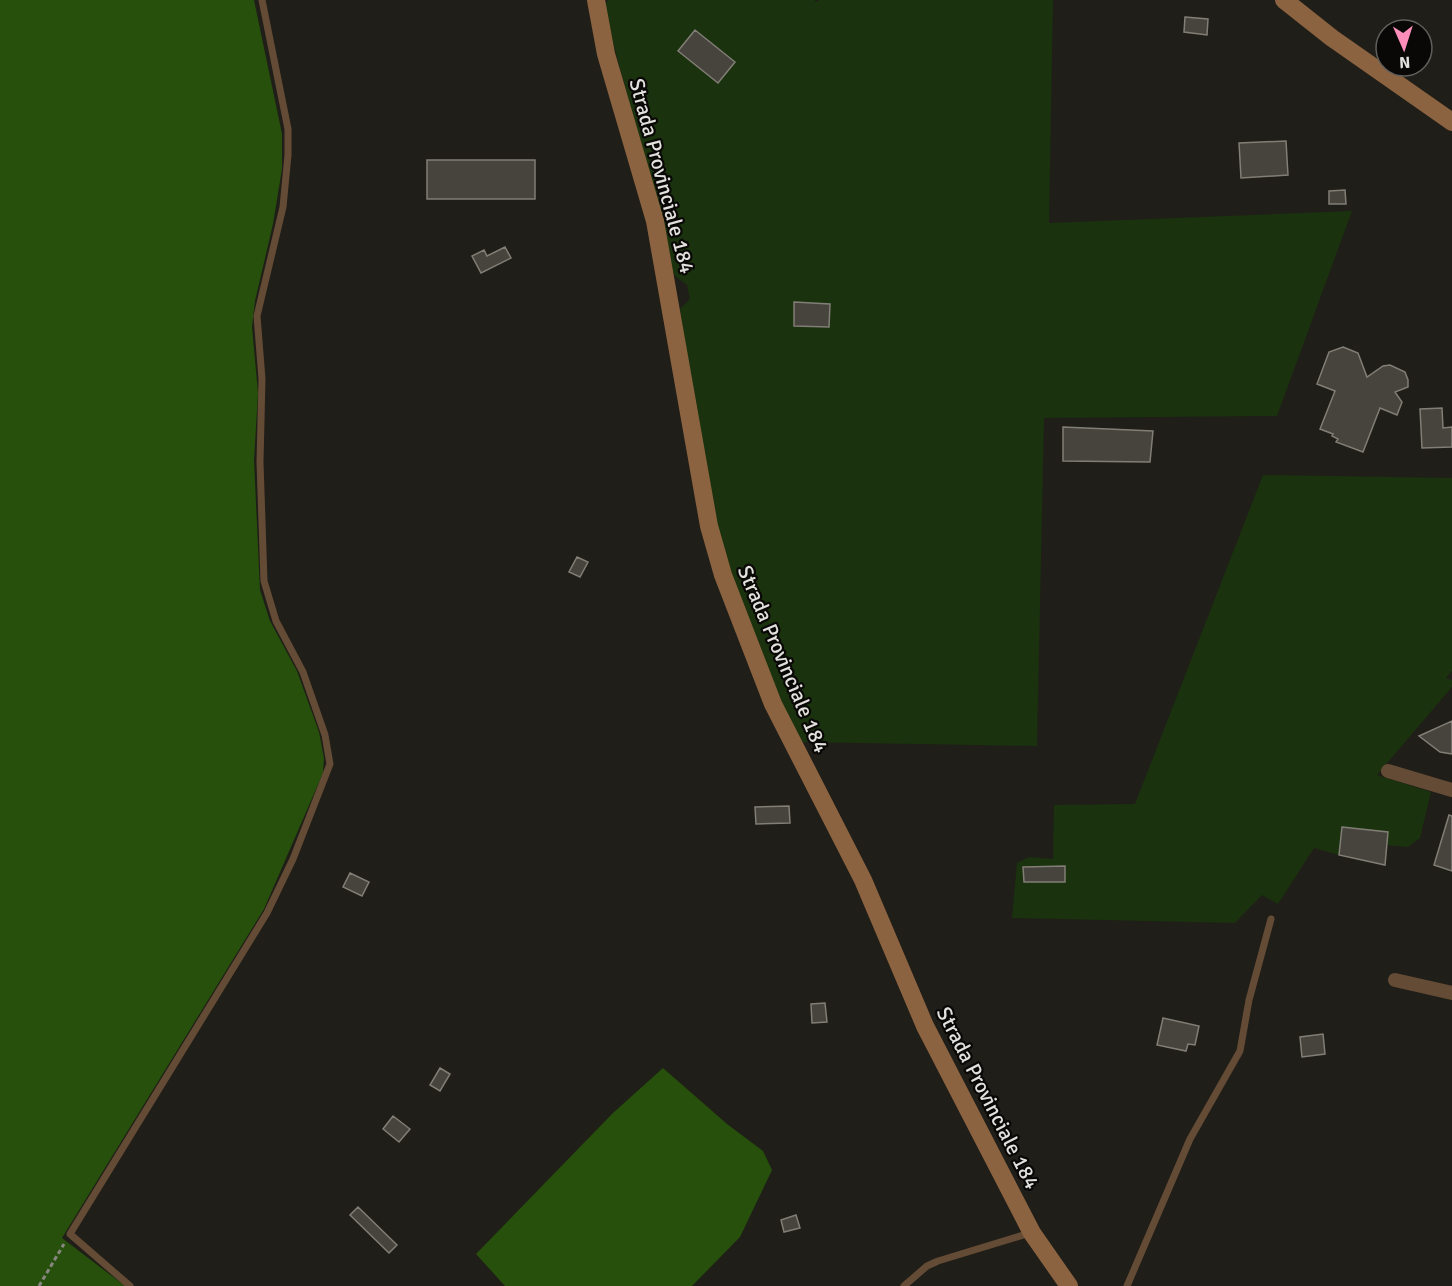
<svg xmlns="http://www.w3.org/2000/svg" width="1452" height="1286" font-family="Signika,sans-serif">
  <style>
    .green { fill: #1a320e }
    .forest { fill: #26500b }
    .building { fill: #47443d; stroke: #817e76; stroke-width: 1.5 }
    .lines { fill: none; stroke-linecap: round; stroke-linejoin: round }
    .path { stroke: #888681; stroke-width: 3; stroke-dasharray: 4.5 3; stroke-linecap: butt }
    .lane { stroke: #644b35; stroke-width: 7 }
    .street { stroke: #644b35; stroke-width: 14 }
    .secondary { stroke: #8c6340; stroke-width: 18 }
    .labels { text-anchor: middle; stroke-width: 4.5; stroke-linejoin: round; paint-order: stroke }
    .street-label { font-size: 21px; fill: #e3e1dd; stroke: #090806 }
  </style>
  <rect width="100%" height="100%" fill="#201e18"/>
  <path class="green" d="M608 0H814L817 2 819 0H1053L1049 223 1352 211 1277 416 1044 418 1037 746 799 742C764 675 731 590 714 516 698 449 691 378 680 309L690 299 687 285 674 275 604 7Z
    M1263 475 1452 478V671L1446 678 1452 680V687L1377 775 1431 792 1420 838 1408 847 1387 845 1388 832 1342 827 1339 855 1314 848 1278 904 1262 895 1235 923 1012 918 1017 863 1029 857 1053 859 1054 805 1135 804Z"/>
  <path class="forest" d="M0 0H254L282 134V169L273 224 255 301 252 327 258 393 254 460 260 590 270 621 297 671 319 732 324 758 323 773 264 909 62 1238 125 1286H0Z
    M663 1068 727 1124 763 1151 772 1170 740 1237 692 1286H505L476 1254 613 1113Z"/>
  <path class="building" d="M1185 17 1208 19 1207 35 1184 32Z
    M695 30 735 62 718 83 678 51Z
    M1286 141 1288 175 1241 178 1239 143Z
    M427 160H535V199H427Z
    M1345 190 1346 204H1329V191Z
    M505 247 511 258 481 273 472 256 484 250 487 256Z
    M794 302 830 304 829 327 794 326Z
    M1343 347 1358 353 1367 377 1383 366 1390 365 1405 372 1408 380V387L1395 392 1402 402 1397 415 1380 408 1363 452 1336 442 1338 439 1332 436 1333 434 1320 429 1335 391 1317 384 1329 352Z
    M1442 408 1443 428 1452 427V447L1422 448 1420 409Z
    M1063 427 1153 431 1150 462 1063 461Z
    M577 557 588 562 580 577 569 572Z
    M1452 721V754L1440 752 1419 736Z
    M789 806 790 823 756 824 755 807Z
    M1449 815 1452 816V871L1434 865Z
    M1342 827 1388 832 1385 865 1339 855Z
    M1065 866V882H1024L1023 867Z
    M350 873 369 882 362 896 343 887Z
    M825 1003 827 1022 812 1023 811 1004Z
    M1163 1018 1199 1026 1195 1045 1188 1044 1186 1051 1157 1045Z
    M1323 1034 1325 1054 1302 1057 1300 1037Z
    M440 1068 450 1074 440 1091 430 1085Z
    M393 1116 410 1129 399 1142 383 1129Z
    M358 1207 397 1245 389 1253 350 1215Z
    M796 1215 800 1228 784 1232 781 1220Z"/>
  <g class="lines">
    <path class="path" d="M39 1286 64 1244"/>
    <path class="lane" d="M130 1286 70 1234 267 913 293 859 330 764 325 735 303 672 276 621 264 581 260 462 262 379 257 316 283 207 288 155V129L262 0
      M904 1286 927 1266 938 1261 1030 1233
      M1127 1286 1190 1139 1240 1051 1249 1000 1271 919"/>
    <path class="street" d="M1388 771 1452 790
      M1395 980 1452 993"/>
    <path class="secondary" d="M596 0 606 54 655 221 709 526 723 575 773 704 863 880 925 1026 1032 1233 1069 1286
      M1284 0 1332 38 1452 122"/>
  </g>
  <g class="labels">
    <g class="street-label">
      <text transform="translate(662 176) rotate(75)" y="7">Strada Provinciale 184</text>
      <text transform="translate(783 659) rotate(67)" y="7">Strada Provinciale 184</text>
      <text transform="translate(988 1098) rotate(63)" y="7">Strada Provinciale 184</text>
    </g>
  </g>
  <g transform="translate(1404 48) rotate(177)"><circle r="28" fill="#090806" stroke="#605f5c" stroke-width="1.5"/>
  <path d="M0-4.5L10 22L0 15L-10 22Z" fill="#ff8eba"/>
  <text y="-9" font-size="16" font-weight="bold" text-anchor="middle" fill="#e3e1dd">N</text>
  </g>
</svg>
